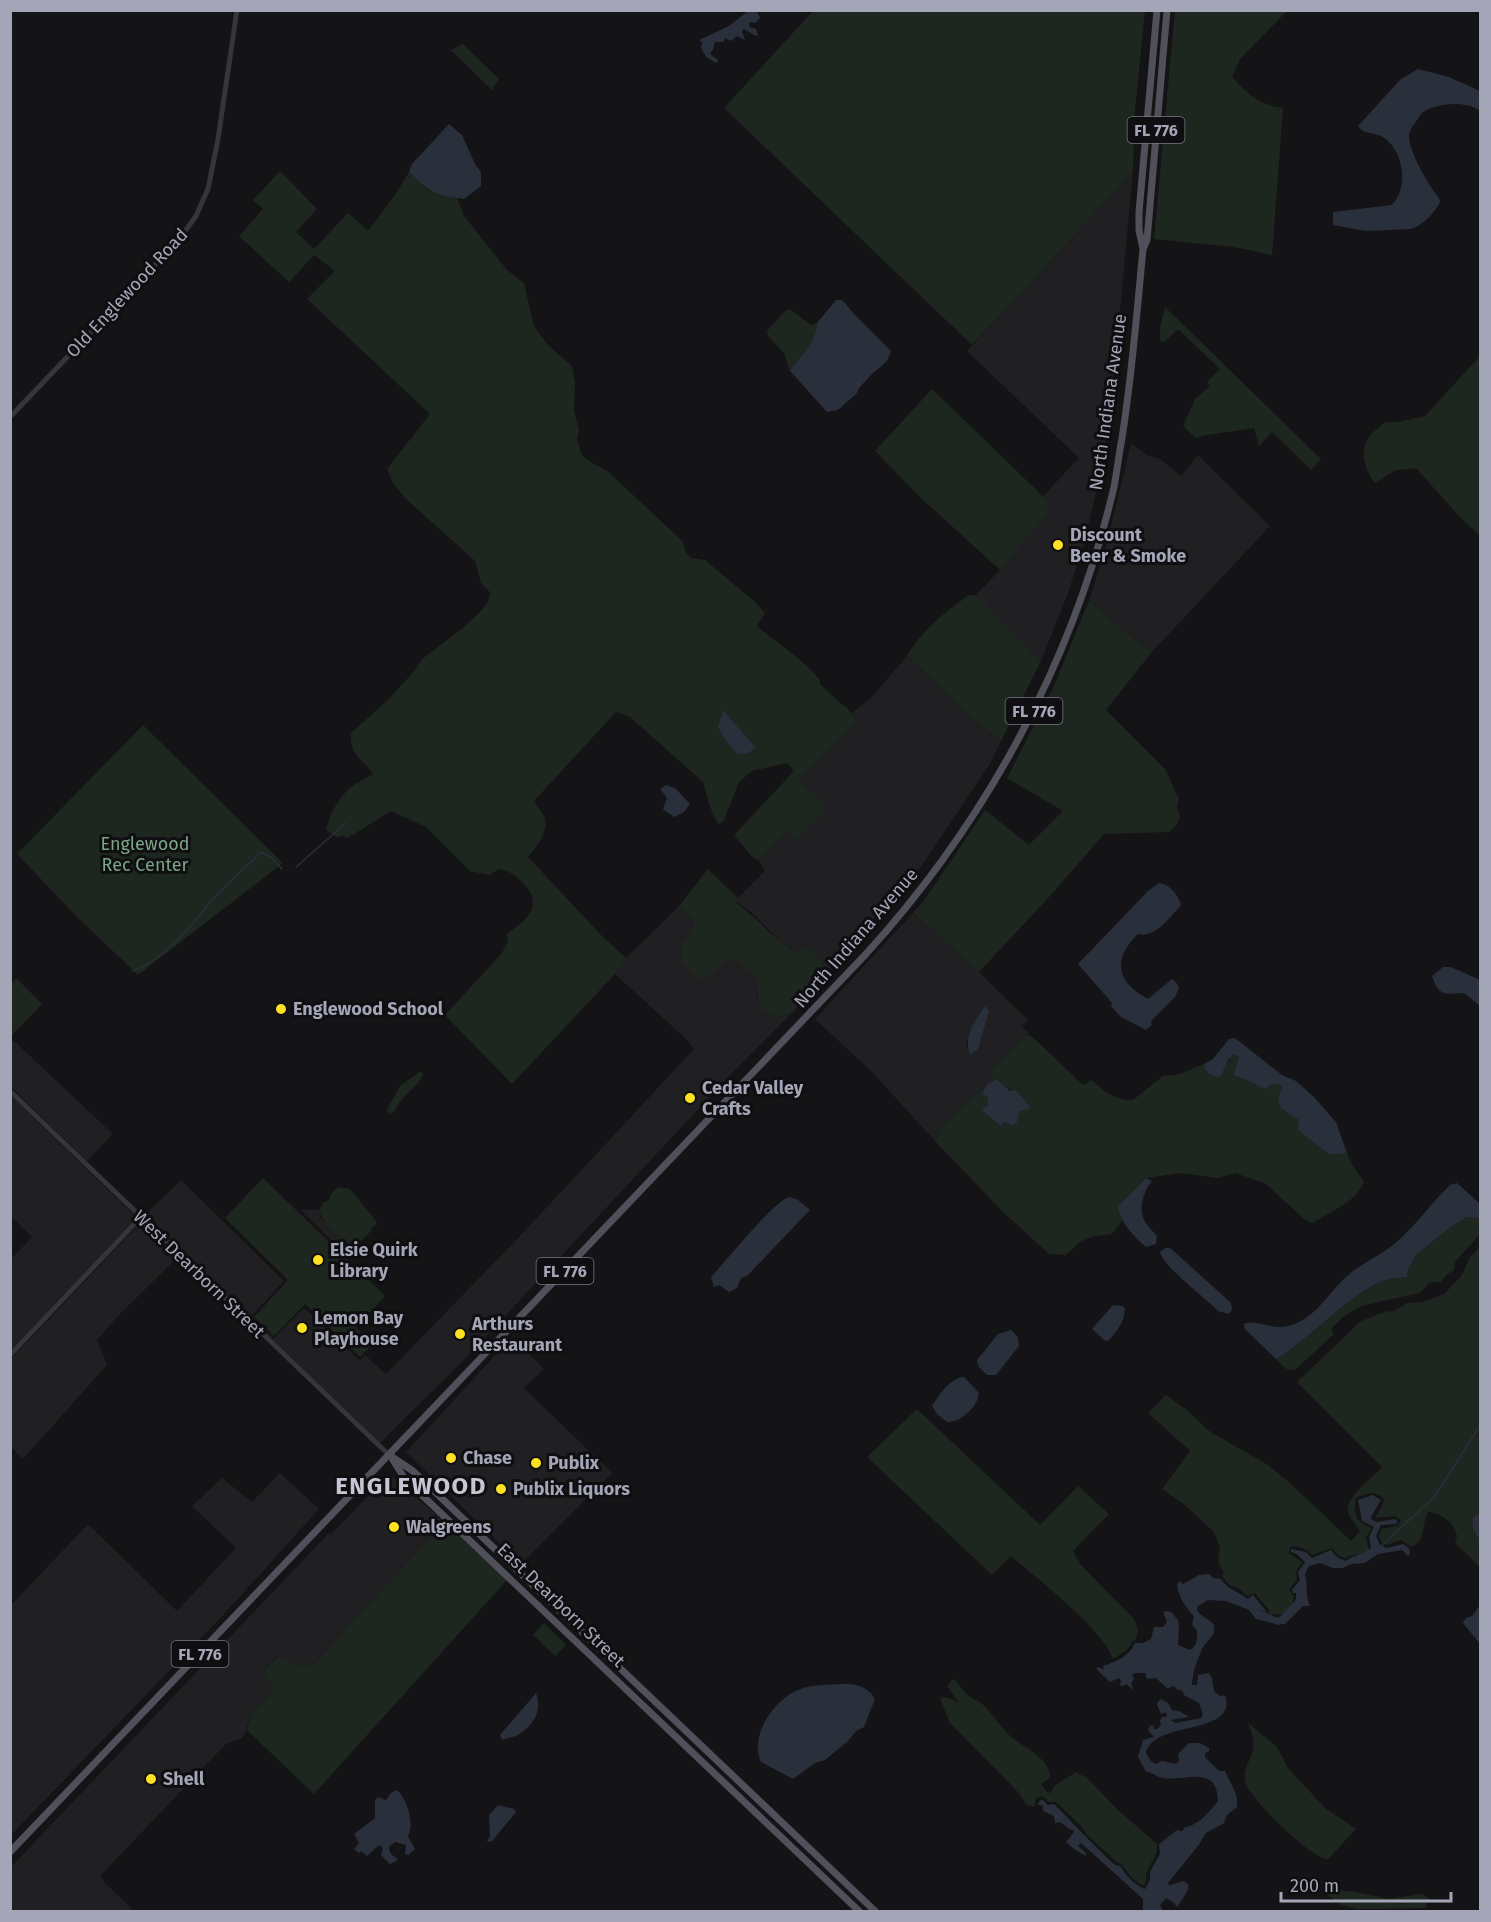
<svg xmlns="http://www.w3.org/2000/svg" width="1491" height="1922" font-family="'Fira Sans',sans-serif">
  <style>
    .built { fill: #202023; fill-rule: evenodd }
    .green { fill: #1e2620 }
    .water { fill: #292f3b }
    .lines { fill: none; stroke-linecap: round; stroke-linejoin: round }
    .stream { stroke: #292f3b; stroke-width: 1.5 }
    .canal { stroke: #292f3b; stroke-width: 6 }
    .minor { stroke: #35353b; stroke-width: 5 }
    .major { stroke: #50505a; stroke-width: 7 }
    .poi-dot { fill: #ffe123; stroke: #0f0f11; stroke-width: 2 }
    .labels { text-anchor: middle; stroke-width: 6; stroke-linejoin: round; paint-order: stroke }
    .shield { fill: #0f0f11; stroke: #777985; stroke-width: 1.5 }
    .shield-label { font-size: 16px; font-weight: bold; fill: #a4a6b7 }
    .street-label { font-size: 18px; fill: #a4a6b7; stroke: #0f0f11 }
    .poi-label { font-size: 18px; font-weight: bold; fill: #a4a6b7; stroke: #0f0f11; text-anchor: start }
    .park-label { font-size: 18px; fill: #7aa485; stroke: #0f0f11 }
    .district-label { font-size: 24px; font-weight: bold; letter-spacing: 1.5px; fill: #c6c7d3; stroke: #0f0f11 }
  </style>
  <rect width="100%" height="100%" fill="#141416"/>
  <path class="built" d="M1133 170 1111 409 1102 468 1084 543 1068 593 1041 661 976 595 1000 570 1050 503 1043 496 1079 458 967 351 1081 229Z
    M1131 443 1148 456 1160 459 1181 476 1198 455 1270 526 1151 653 1089 601 1106 547Z
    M907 656 973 719 1001 741 990 764 922 865 827 972 822 962 803 950 795 952 783 944 752 913 735 901 765 871 758 860 786 831 797 840 827 808 798 779 856 721 850 714 871 698Z
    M679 906 694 920 693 930 683 941 706 979 723 961 732 960 742 964 756 977 759 985 757 995 781 1017 793 1012 735 1070 462 1362 380 1443 144 1216 181 1180 284 1281 252 1315V1319L274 1338 304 1308 358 1359 361 1360 365 1355 386 1374 520 1236 694 1049 686 1039 615 974 626 958Z
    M913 913 979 972 1028 1020 1022 1026 1030 1034H1027L992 1071V1081L945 1124 934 1140 871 1071 815 1019ZM989 1011 980 1037 970 1055 966 1044 974 1023Z
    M13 1040 113 1134 87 1161 11 1087 10 1042Z
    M11 1096 137 1218 11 1350 10 1260 32 1237 11 1216Z
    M300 1210H319L320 1217 332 1228 347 1241 355 1245 350 1252 351 1259Z
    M141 1222 178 1257 118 1316 97 1340 107 1365 23 1459 11 1447V1359Z
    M512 1337 544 1369 524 1388 612 1473 521 1564 406 1452Z
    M280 1473 319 1509 225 1613 11 1835V1605L88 1524 177 1611 236 1548 192 1506 222 1478 252 1502Z
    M390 1474 444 1522 315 1663 306 1668 277 1656 263 1672 273 1688 268 1698 252 1712 246 1730 242 1738 226 1744 101 1875 104 1882 134 1911H11L10 1868 328 1534H331Z"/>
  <path class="green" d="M813 11H1145L1135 110 1133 170 1081 229 972 345 724 108Z
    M1175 11H1287L1240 59 1232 77C1247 94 1260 105 1283 108L1272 255 1234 247 1154 239Z
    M463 44 499 79 492 90 451 50Z
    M280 171 317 209 296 232 314 249 348 213 368 231 395 195 409 172 427 190 457 198 464 216 507 270 524 283 533 323 538 332 548 345 572 366 575 383 574 410 579 431 577 440 581 453 587 460 606 470 616 479 661 521 682 541 686 553 691 558 705 560 755 602 765 613 757 626C778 644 802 658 820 680V684L842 705 847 707 856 721 798 779 828 808 797 840 786 831 758 860 752 857 734 835 794 771 787 763 752 771 739 782 723 822 718 824 710 807 703 782 630 717 616 712 534 801C537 806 543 813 545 818 548 833 537 847 528 857L600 934 626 958 615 974 512 1084 445 1015 502 953 508 941 506 934C527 921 545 905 523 883 515 875 510 871 499 869L489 875 470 871 426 827 391 811 348 838 342 836 338 838 326 830C329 814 339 798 351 787 357 782 366 779 373 774 362 757 350 758 351 733L388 700 415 670 422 659 464 627 481 611 488 601 491 593 481 583 475 561 405 498 393 483 387 469 430 414 307 299 335 271 314 255 289 282 239 236 263 209 253 200Z
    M1165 307 1321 459 1311 470 1272 432 1259 446 1254 428 1201 436 1197 439 1183 426 1195 399 1210 386 1207 382 1220 369 1178 329 1164 342 1160 341V327Z
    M790 309 811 325 817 323C817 341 800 357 790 371L784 353 768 336 767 331 784 312Z
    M1480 356V536L1458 515 1416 468 1396 470 1375 483C1366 473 1360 452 1367 440 1371 433 1380 427 1385 422H1399L1425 416Z
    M932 389 1050 503 1049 511 1000 570 921 498 875 451Z
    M969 595H976L982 600 1041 661 1001 741 973 719 907 656C923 629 944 613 969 595Z
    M1089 601 1151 653 1106 710 1165 769 1179 799 1177 808 1180 817 1176 826 1169 832 1104 834 1050 896 979 972 913 913 923 902 985 810 1029 845 1063 811 1007 778 1053 688Z
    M143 725 283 863 138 975 78 918 17 854Z
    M708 869 738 898 735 902C757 917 772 938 795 952L807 947 822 962 827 972 793 1012 781 1017 760 1008 756 977C720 943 730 967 701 981L681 961 683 941 693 930 694 920 679 906Z
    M16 978 42 1004 11 1036V984Z
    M1027 1034 1037 1041 1083 1085 1092 1080C1103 1091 1117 1101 1133 1100L1163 1076 1180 1074 1204 1064 1205 1069H1224L1232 1056 1240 1057 1234 1074C1241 1081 1249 1080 1256 1086L1279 1084 1282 1088 1284 1112 1300 1120 1305 1134 1330 1155 1347 1153 1351 1163 1364 1182C1357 1201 1329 1213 1312 1223L1303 1218 1266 1184 1235 1173 1218 1178 1181 1173 1146 1178 1118 1206 1122 1221 1112 1234 1091 1237 1080 1242 1066 1255 1049 1254 1002 1211 934 1140 945 1124 984 1087 982 1095H988V1106L985 1107 1001 1126 1004 1121 1009 1125 1019 1117 1020 1111 1030 1106 997 1079 992 1081V1071Z
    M421 1071 423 1075C417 1087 407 1092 400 1102 397 1106 396 1110 392 1114L386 1111 400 1086Z
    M263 1178 385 1296 356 1328 373 1344 360 1357 305 1304 274 1336 254 1317 288 1280 225 1218Z
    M338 1187 350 1189 376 1221 377 1225 373 1226 371 1231 357 1245C344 1243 322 1223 319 1210L323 1203 329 1200 331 1194Z
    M1467 1217 1480 1219V1234L1455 1262 1454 1270 1446 1275 1441 1282H1430L1420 1293 1361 1306 1343 1317 1331 1329 1334 1334 1295 1370 1286 1369 1276 1359C1313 1337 1341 1301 1380 1282 1388 1278 1399 1278 1407 1277L1408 1270 1416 1255 1451 1227Z
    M1480 1246V1512L1479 1515 1475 1514 1479 1538 1480 1540V1567L1455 1543 1457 1536C1454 1522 1441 1513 1428 1512 1421 1524 1427 1541 1411 1547L1401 1540 1387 1545 1382 1543 1379 1536 1381 1529 1397 1526 1401 1520 1395 1516 1375 1518 1383 1504 1384 1499C1375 1490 1366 1493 1356 1498 1353 1514 1356 1523 1372 1528L1366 1537 1369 1551C1360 1557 1356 1552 1346 1558L1339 1556 1332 1548 1312 1555C1308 1550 1297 1544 1290 1547L1289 1554 1302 1562 1296 1572 1297 1579 1289 1590 1293 1595V1603L1284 1614 1265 1615 1269 1613V1610L1255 1593 1248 1596 1238 1588 1229 1585 1222 1576 1224 1573 1218 1561 1220 1548 1214 1532 1185 1505 1162 1489 1190 1451 1148 1413 1166 1395 1188 1411 1209 1431 1268 1465 1290 1483 1351 1541 1360 1531C1356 1525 1348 1516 1348 1510 1346 1497 1373 1477 1382 1467L1297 1382 1361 1321 1384 1312 1394 1311 1408 1303 1423 1302 1444 1294 1462 1275 1470 1257Z
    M917 1409 1040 1525 1078 1486 1109 1514 1073 1551 1080 1564 1134 1619 1138 1629 1136 1640 1133 1641 1127 1650 1113 1659C1104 1630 1036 1578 1011 1556L992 1575 867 1457Z
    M444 1522 507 1580 314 1794 247 1730 252 1712 268 1698 273 1689 263 1672 278 1656 305 1668 315 1663Z
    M544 1623 566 1645 555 1656 533 1635Z
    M953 1679C960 1683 962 1691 969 1696 972 1699 977 1700 981 1703 992 1712 999 1725 1009 1735 1021 1746 1052 1759 1050 1778L1041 1784 1047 1792 1051 1793 1054 1786 1076 1772 1087 1778 1117 1809 1157 1844C1157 1862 1151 1858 1147 1872 1146 1877 1146 1881 1144 1886 1135 1882 1127 1872 1121 1864L1117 1862 1087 1835 1080 1825 1056 1802H1049L1042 1796 1036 1799 1034 1807 1026 1804 1018 1792 950 1723 941 1701V1697L949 1698 959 1703 947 1686Z
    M1248 1723 1277 1747 1288 1768 1325 1808 1356 1829 1328 1859C1312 1860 1248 1797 1245 1781 1243 1769 1250 1761 1253 1750 1255 1741 1251 1731 1248 1723Z
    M1325 1888 1356 1892 1389 1899 1421 1894 1429 1898 1426 1908 1357 1909 1341 1905 1326 1894Z"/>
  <path class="water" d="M748 11H759L757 12 760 18 755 23 749 22V27L756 29 758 35 756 36 744 29 742 31 745 40 737 36 731 41 725 38 724 42H715L713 50 710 53 712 56 717 59 718 62 716 63 706 57 701 48 702 42 699 40 729 26Z
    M1418 69 1449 77 1480 91V111C1467 100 1437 103 1423 112 1420 115 1417 120 1415 123 1412 127 1409 131 1409 136 1409 152 1429 186 1439 198L1440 202C1435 212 1422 227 1410 229L1366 231 1333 225V212L1392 205C1409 187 1404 151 1383 137 1375 132 1363 135 1358 126L1401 79Z
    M449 124 462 135 475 164 481 172V186L464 199C435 195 430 193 409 172L412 164Z
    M836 300H842L845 303 854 314 891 351 887 361 871 375 859 388 857 393 838 410 827 412 790 371C800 356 817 341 817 323Z
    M723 710 755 747 749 753 737 754 724 738 718 727Z
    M666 785 675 788 690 804 684 812 674 817 663 809 667 798 660 789Z
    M1159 883C1169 884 1178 894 1181 905 1170 917 1156 938 1138 934 1112 959 1116 982 1148 999L1172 979 1176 982 1179 988 1175 997 1151 1021 1152 1025 1146 1030 1121 1017 1111 1006 1112 1003 1078 964 1148 891Z
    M1443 967H1451L1480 980V1006L1464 993C1445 994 1439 997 1432 976Z
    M985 1006 989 1011 978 1049 970 1055C963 1037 974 1022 985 1006Z
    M1235 1038 1282 1075 1296 1081 1314 1097 1336 1122 1347 1153 1330 1155 1301 1132 1298 1129 1299 1120C1285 1112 1272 1107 1282 1088L1279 1084 1270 1085 1265 1089 1236 1076 1234 1074 1239 1057 1234 1055 1229 1059 1220 1077C1211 1077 1205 1073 1204 1064L1213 1059 1229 1039Z
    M997 1079 1010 1091 1015 1090 1030 1106V1109L1020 1111 1017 1122 1013 1126 1004 1122 1001 1126 983 1111V1108L988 1106V1096L982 1095C984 1087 988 1082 997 1079Z
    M1146 1178 1152 1181C1144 1191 1138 1208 1144 1220 1147 1226 1153 1231 1157 1236L1156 1244 1146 1247C1134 1237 1119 1221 1118 1206Z
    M1457 1183 1480 1204V1219L1467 1217 1451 1227 1416 1255 1408 1270 1407 1277C1399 1278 1388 1278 1380 1282 1341 1301 1313 1337 1276 1359L1245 1329 1244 1324C1256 1318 1276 1334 1297 1323 1319 1313 1330 1291 1347 1276 1360 1264 1378 1257 1393 1245 1412 1230 1431 1203 1450 1185Z
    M789 1197 797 1199 810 1210 747 1276 741 1278 737 1288 729 1292 719 1285 714 1287 711 1277C726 1261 774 1201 789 1197Z
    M1165 1248H1170L1177 1254 1231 1303 1232 1310 1229 1314 1218 1311C1205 1297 1164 1268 1160 1252Z
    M1113 1305 1123 1306 1125 1309C1124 1323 1117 1331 1108 1341L1104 1340 1092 1329Z
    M1011 1330 1018 1337 1019 1346 996 1375H987L978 1366 977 1360 998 1334Z
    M964 1377 979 1393C978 1407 960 1423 947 1422L937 1414 932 1406C939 1395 950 1378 964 1377Z
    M1373 1495 1381 1500 1371 1517 1372 1520 1377 1522 1395 1519 1398 1521 1396 1524 1381 1525 1376 1536 1380 1545 1387 1548 1403 1544 1409 1548 1410 1554 1408 1556 1402 1550 1378 1554 1365 1563 1352 1564 1342 1568H1333L1320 1563 1309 1566 1305 1574C1308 1586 1305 1596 1310 1606H1303L1285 1624H1276L1256 1619 1249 1610 1226 1601 1208 1600 1198 1606 1197 1610C1200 1617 1213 1620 1214 1626 1216 1637 1207 1640 1203 1647 1198 1658 1192 1673 1192 1685H1197L1198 1675 1209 1673 1212 1678 1214 1691 1220 1696 1223 1695 1226 1697C1235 1736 1153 1720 1146 1753L1150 1760 1155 1764 1162 1761 1175 1764 1179 1761 1178 1754 1189 1743H1200L1209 1748V1751L1205 1753V1757L1219 1771H1225C1230 1784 1239 1793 1237 1807L1227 1815 1224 1823 1206 1833 1198 1846 1167 1884 1170 1885 1184 1881 1188 1884V1890L1178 1906 1177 1907 1173 1902 1166 1898 1160 1905 1163 1911H1143V1899L1081 1843 1078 1846 1086 1853V1856L1074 1849 1066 1842 1074 1832 1073 1830 1069 1829 1060 1822 1055 1823 1054 1816 1043 1811V1806L1037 1804 1042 1799 1048 1805 1054 1804C1075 1825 1093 1845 1115 1865L1120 1866C1125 1874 1134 1885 1145 1889L1150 1880V1872L1160 1854 1159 1844 1177 1830 1182 1831 1185 1827C1198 1826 1210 1811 1218 1801 1217 1763 1184 1782 1163 1778 1156 1777 1153 1772 1146 1772L1138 1757 1143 1740 1154 1737 1148 1730 1150 1726 1153 1725 1154 1729H1157L1161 1725 1160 1721 1162 1717H1167L1166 1712 1161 1714 1157 1705 1158 1701 1161 1699 1168 1703 1172 1710 1179 1711 1189 1717 1171 1720 1175 1723 1201 1718 1203 1715 1199 1703 1184 1695 1182 1690H1178L1173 1686 1168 1689 1156 1678 1147 1679 1145 1673H1135L1132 1675 1134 1678 1131 1684 1133 1689H1132L1126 1684 1123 1686 1120 1685 1121 1681 1119 1678 1110 1682 1097 1670V1667L1104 1669 1103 1666C1115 1662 1130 1656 1135 1643H1143L1151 1639 1154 1627H1163L1167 1622 1163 1612 1167 1611 1171 1612 1178 1620 1179 1626 1178 1645 1190 1650C1198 1645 1197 1639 1197 1630L1192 1625 1194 1616C1186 1609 1178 1595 1177 1585L1179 1581 1183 1584 1199 1575 1209 1574 1213 1578 1221 1579C1227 1589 1239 1592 1248 1599L1253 1595 1267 1612 1257 1609 1263 1617C1278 1619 1288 1617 1296 1604V1593H1293L1292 1590 1300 1580 1298 1572 1305 1562 1297 1554 1291 1552V1549L1306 1552 1312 1558 1331 1550 1338 1558 1346 1561 1353 1556 1364 1558 1372 1553 1369 1537 1374 1527 1362 1521 1358 1500Z
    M1476 1514 1479 1515 1480 1540C1474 1533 1469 1522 1476 1514Z
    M1480 1605V1604V1644L1463 1623 1466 1618 1472 1616Z
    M843 1684C857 1684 867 1686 875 1699L864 1727 856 1731 848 1741 825 1760 815 1763 793 1779 761 1762C749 1737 773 1701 796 1691 810 1684 827 1685 843 1684Z
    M536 1693C543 1712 532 1728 516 1736 511 1738 506 1738 502 1740L500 1735Z
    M397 1790C407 1799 415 1824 408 1836L415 1849 408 1855 405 1854 406 1845 395 1842 389 1847C389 1855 394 1855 398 1860L390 1864 381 1855 383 1848 379 1845 367 1856 361 1851 359 1853 354 1849 359 1843 354 1834 375 1818V1801L378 1797 386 1800 391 1793Z
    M498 1805 514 1809 516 1812 492 1841 488 1842 487 1840 490 1837 489 1815Z"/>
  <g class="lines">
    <path class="stream" d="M296 867 346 823
      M132 971C163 960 188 930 208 905 223 886 244 870 261 852L271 857 282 869
      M1380 1547 1434 1497 1480 1426"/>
    <path class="canal" d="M1354 1560 1377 1549
      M1253 1610 1279 1622 1300 1600"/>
    <path class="minor" d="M10 417 178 241 196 216 208 189 218 139 237 10
      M10 1091 389 1455
      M10 1355 141 1217"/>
    <path class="major" d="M1143 249 1147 240 1167 10
      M389 1455 413 1471 876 1912
      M393 1460 405 1479 860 1912
      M10 1852 866 954C986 822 1073 662 1114 487 1117 471 1119 454 1122 438 1132 375 1137 312 1143 249L1139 230V212L1157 10"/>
  </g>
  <g class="poi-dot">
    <circle cx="1058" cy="545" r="6"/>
    <circle cx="281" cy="1009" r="6"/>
    <circle cx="690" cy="1098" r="6"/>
    <circle cx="318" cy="1260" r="6"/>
    <circle cx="302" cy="1328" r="6"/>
    <circle cx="460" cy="1334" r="6"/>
    <circle cx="451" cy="1458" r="6"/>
    <circle cx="536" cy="1463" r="6"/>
    <circle cx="501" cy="1489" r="6"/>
    <circle cx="394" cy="1527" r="6"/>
    <circle cx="151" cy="1779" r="6"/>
  </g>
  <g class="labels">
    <g class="shield">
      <rect x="1127.5" y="117" width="57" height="26" rx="4.5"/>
      <rect x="1005.5" y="698" width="57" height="26" rx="4.5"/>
      <rect x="536.5" y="1258" width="57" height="26" rx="4.5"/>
      <rect x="171.5" y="1641" width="57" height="26" rx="4.5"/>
    </g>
    <g class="shield-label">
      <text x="1156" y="136">FL 776</text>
      <text x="1034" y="717">FL 776</text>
      <text x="565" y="1277">FL 776</text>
      <text x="200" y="1660">FL 776</text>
    </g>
    <g class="street-label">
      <text transform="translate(127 293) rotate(-47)" y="6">Old Englewood Road</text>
      <text transform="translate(1108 402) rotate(-82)" y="6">North Indiana Avenue</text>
      <text transform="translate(856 938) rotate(-49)" y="6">North Indiana Avenue</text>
      <text transform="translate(199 1274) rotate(44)" y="6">West Dearborn Street</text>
      <text transform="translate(561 1605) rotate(44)" y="6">East Dearborn Street</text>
    </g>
    <g class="poi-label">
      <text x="1070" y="541">Discount<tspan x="1070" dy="21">Beer &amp; Smoke</tspan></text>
      <text x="293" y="1015">Englewood School</text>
      <text x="702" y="1094">Cedar Valley<tspan x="702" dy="21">Crafts</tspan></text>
      <text x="330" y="1256">Elsie Quirk<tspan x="330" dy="21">Library</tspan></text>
      <text x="314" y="1324">Lemon Bay<tspan x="314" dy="21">Playhouse</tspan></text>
      <text x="472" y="1330">Arthurs<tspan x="472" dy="21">Restaurant</tspan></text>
      <text x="463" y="1464">Chase</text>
      <text x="548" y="1469">Publix</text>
      <text x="513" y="1495">Publix Liquors</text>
      <text x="406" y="1533">Walgreens</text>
      <text x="163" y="1785">Shell</text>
    </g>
    <g class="park-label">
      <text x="145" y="850">Englewood<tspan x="145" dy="21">Rec Center</tspan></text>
    </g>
    <g class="district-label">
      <text x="411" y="1494">ENGLEWOOD</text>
    </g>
  </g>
  <rect width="1491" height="1922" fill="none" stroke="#a4a6b7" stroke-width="24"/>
  <path d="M1281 1892v9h170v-9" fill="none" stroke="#a4a6b7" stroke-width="3"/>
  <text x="1290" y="1892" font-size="18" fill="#a4a6b7" stroke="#0f0f11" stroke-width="4.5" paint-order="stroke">200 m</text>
</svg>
